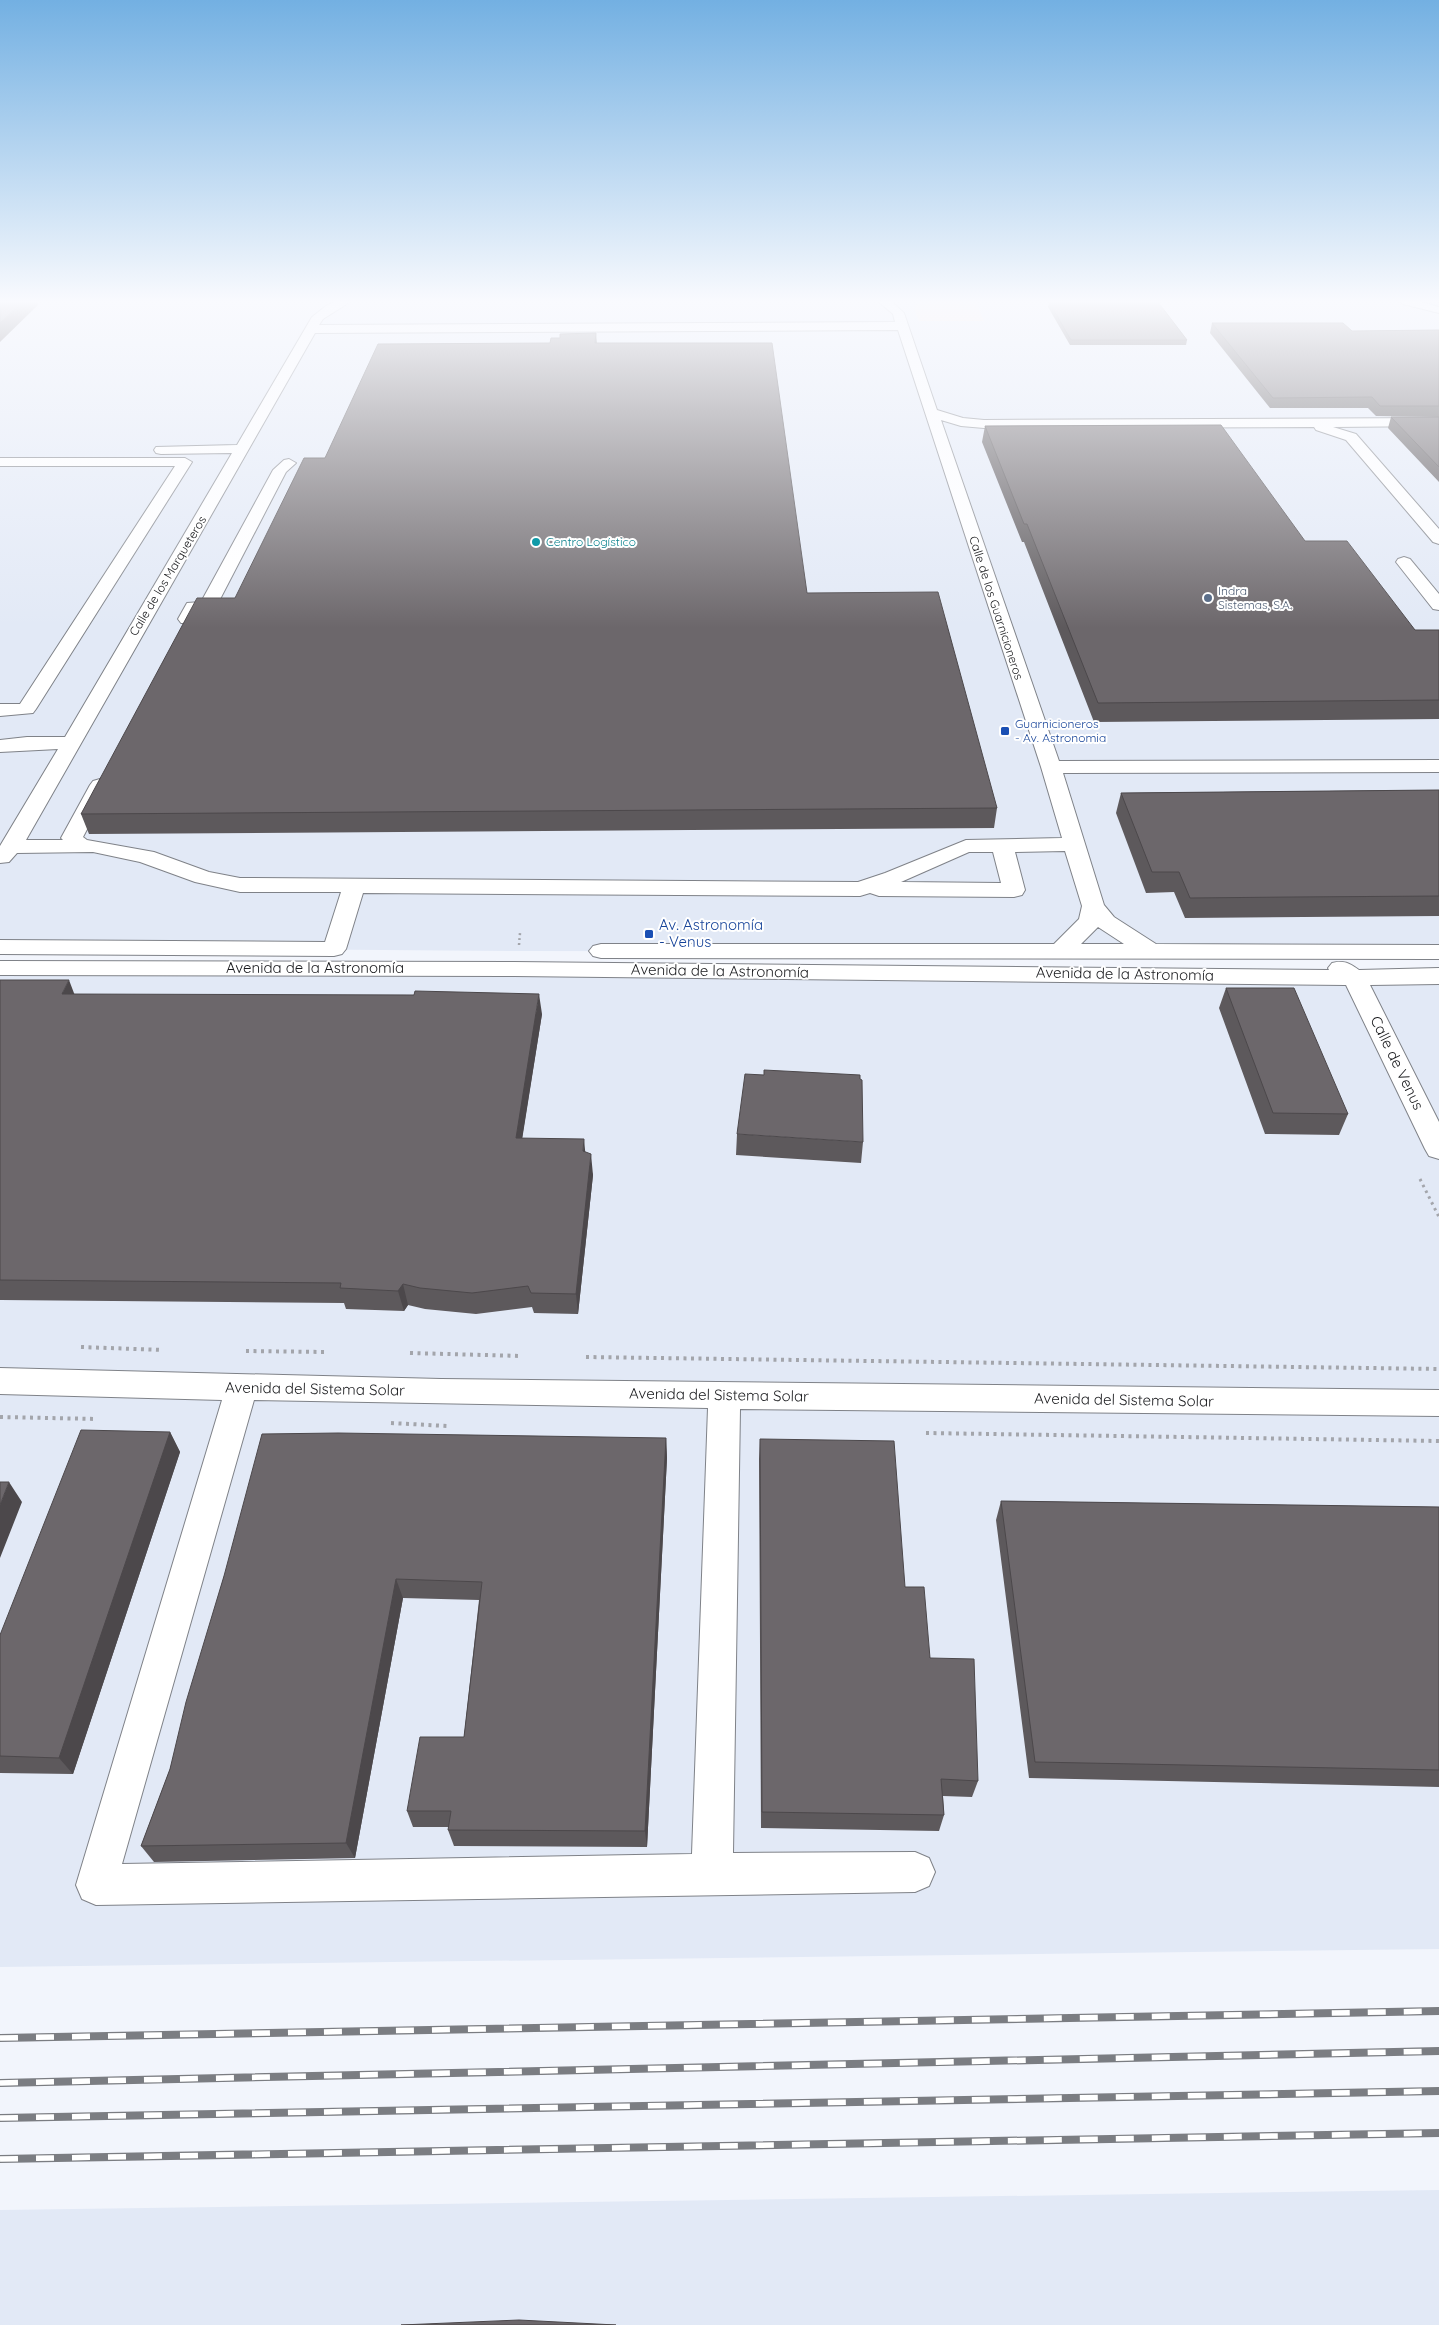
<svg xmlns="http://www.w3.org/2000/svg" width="1439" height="2325" font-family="Quicksand,sans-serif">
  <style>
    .commercial { fill: #fce7d9 }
    .built { fill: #e2e9f6 }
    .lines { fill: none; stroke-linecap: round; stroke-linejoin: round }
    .minor-casing { stroke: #7f8288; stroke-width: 2 }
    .path-far2 { stroke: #a3a5ab; stroke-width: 2.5; stroke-dasharray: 2 3; stroke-linecap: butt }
    .path-far1 { stroke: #a3a5ab; stroke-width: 3; stroke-dasharray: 2.5 4; stroke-linecap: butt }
    .path { stroke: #a3a5ab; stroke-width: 4; stroke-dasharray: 3 4.5; stroke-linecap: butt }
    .minor { fill: #fff; fill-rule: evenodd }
    .rail-casing { stroke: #7b7d82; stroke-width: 8 }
    .rail { stroke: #fff; stroke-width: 5.5; stroke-dasharray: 18; stroke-linecap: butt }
    .wall { fill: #5d595c }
    .shaded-wall { fill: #4c484b }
    .building { fill: #6c676b; stroke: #4c484b }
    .culture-dot { fill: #0f9aa8; stroke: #fff; stroke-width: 2 }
    .service-dot { fill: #5c6f8a; stroke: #fff; stroke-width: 2 }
    .transit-dot { fill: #1a4fb4; stroke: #fff; stroke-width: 2 }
    .labels { text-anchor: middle; stroke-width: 4; stroke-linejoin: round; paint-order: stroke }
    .far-culture-label { font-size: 12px; fill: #0d838f; stroke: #fff; text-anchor: start }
    .far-street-label { font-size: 12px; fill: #18191c; stroke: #fff }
    .far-service-label { font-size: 12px; fill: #4e5e75; stroke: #fff; text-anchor: start }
    .far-transit-label { font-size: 12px; fill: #164399; stroke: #fff; text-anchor: start }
    .transit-label { font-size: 15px; fill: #164399; stroke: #fff; text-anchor: start }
    .street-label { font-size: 15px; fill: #18191c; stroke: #fff }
  </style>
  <rect width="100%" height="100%" fill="#f2f5fc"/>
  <path class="commercial" d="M920 302H976L985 321H918L914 309Z"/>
  <path class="built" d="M0 302H919L914 309 919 321H984L976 302H1439V952L518 951 0 947Z
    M0 968 1439 976V1949L0 1967Z
    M1439 2190V2325H0V2210Z"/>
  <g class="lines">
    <defs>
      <path id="minor" d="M334 302H350L323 319 319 325 895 322 893 314 879 302H892L904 313 937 410 963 418 984 420 1439 418V426L1333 427 1356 434 1439 529V544L1433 542 1346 440 1316 430 1314 427 984 428 961 426 941 420 1059 761 1439 760V772L1063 773 1104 905 1114 917 1156 944 1439 945V959L601 958 593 956 589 951 593 946 601 944H1054L1079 919 1082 906 1065 851 1015 852 1025 890 1022 895 1014 897 879 896 870 893 860 896 363 893 346 949 342 954 334 956 0 954V940L325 942 341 892H240L195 882 140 862 93 852 17 853 9 862 0 863V846L58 749 0 752V740L27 737H65L232 453 161 454 156 453 154 450 156 447 237 445 312 317 326 306ZM898 330 1041 767 1062 838 966 840 885 873 858 882 240 878 209 872 154 852 87 840 83 837 110 785 107 781 100 779 93 781 90 785 61 838 63 840H26L315 333ZM969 852H993L1001 883 901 882ZM1098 927 1124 944H1081Z
        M1401 302H1422L1439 307V313L1403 304Z
        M0 458H185L192 462 36 709 33 713 0 716V704H20L175 466H0Z
        M289 459 296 463 286 472 216 607 213 611 199 612 193 623H181L178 619 187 603 201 602 273 470 284 460Z
        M1404 557 1410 559 1439 594V610L1433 609 1396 562 1398 559Z
        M0 961 514 962 1329 970 1328 968 1332 963C1344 960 1349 963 1359 970L1439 968V984L1370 985 1439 1122V1159L1429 1156 1425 1149 1346 985 514 976 0 975Z
        M0 1368 441 1379 1439 1390V1416L740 1409 733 1853 915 1852 929 1858 935 1872 929 1886 915 1892 96 1905 82 1899 76 1885 222 1400 0 1394ZM254 1400 708 1408 692 1854 122 1864Z"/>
    </defs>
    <use href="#minor" class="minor-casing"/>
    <path class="path-far2" d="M519 945 520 933"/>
    <path class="path-far1" d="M1420 1179 1439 1217"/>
    <path class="path" d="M81 1347 163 1350
      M246 1351 326 1352
      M410 1353 522 1356
      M586 1357 1439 1369
      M0 1417 97 1419
      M391 1423 447 1426
      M926 1433 1439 1441"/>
    <use href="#minor" class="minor"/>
    <defs>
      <path id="rail" d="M0 2038 1439 2011
        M0 2083 1439 2051
        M0 2118 1439 2091
        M0 2159 1439 2133"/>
    </defs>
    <use href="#rail" class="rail-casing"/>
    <use href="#rail" class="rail"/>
  </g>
  <path class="wall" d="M1049 302 1187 340 1186 345H1070L1048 307Z
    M1212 323 1352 331 1439 330V417L1376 416 1368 408H1270L1210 333Z
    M596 333 597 343 807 593 997 808 994 828 89 834 81 814 235 598 550 343 560 338Z
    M1391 417H1439V482L1388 428Z
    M985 426 1305 541 1415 630H1439V719L1094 722 1024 542H1022L982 442Z
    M1439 790V916L1185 918 1174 892 1146 893 1116 813 1121 793Z
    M0 980 75 994 542 1014 522 1138 585 1152 593 1175 578 1314 534 1313 532 1307 476 1314 425 1309 408 1305 404 1311 346 1309 344 1303 0 1300Z
    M1226 988 1348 1114 1339 1135 1265 1134 1219 1008Z
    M737 1134 863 1142 861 1163 736 1155Z
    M170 1432 180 1452 73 1774 0 1773V1635Z
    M666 1438 667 1458 647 1847 454 1846 448 1830 449 1827H413L407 1811 464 1737 479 1600 403 1598 355 1858 154 1862 141 1846 170 1769 224 1576Z
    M760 1439 905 1587 930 1658 978 1781 972 1797 943 1796 944 1815 939 1831 761 1828 759 1459Z
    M1001 1501 1439 1507V1787L1029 1778 996 1520Z"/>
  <path class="shaded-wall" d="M22 302H37L38 305 0 342V323Z
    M69 980 77 1001 62 994Z
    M539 994 542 1014 519 1159 516 1138Z
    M584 1139 586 1160 583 1151Z
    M591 1154 593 1175 578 1314 576 1294Z
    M403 1284 408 1305 404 1311 398 1291Z
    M170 1432 180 1452 73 1774 59 1758Z
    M666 1438 667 1458 647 1847 645 1831Z
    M9 1482 22 1502 0 1558V1505Z
    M396 1579 403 1598 355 1858 346 1843Z"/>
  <path class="building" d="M0 302H22L0 323Z
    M1049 302H1158L1187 340H1071Z
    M1212 323H1343L1352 331 1439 330V406H1380L1372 397 1273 398Z
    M596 333 595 343H772L807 593 938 592 997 808 81 814 197 598H235L304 458H325L378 344 550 343 551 338H560V334Z
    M1391 417H1439V467Z
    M1221 425 1305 541H1347L1415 630H1439V700L1098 703 1027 524H1024L985 426Z
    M1439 790V896L1293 897 1190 898 1179 872H1152L1121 793Z
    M0 980H69L62 994 414 995 415 991 539 994 516 1138 584 1139 583 1151 591 1154 576 1294 531 1293 528 1286 472 1293 420 1288 403 1284 398 1291 340 1288 341 1283 0 1280Z
    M1226 988H1294L1348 1114 1273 1113Z
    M764 1070 860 1075V1079L862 1080 863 1142 737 1134 745 1074 764 1075Z
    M81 1430 170 1432 59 1758 0 1756V1635Z
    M338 1433 666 1438 645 1831 448 1830 451 1811H407L420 1737H464L482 1582 396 1579 346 1843 141 1846 170 1769 186 1702 224 1576 262 1434Z
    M760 1439 894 1441 905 1587H924L930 1658 974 1659 978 1781 941 1779 944 1815 762 1812Z
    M0 1482H9L0 1505Z
    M1001 1501 1439 1507V1770L1035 1762Z
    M519 2320 616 2325H401Z"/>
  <linearGradient id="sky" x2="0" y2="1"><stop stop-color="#73b0e2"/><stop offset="0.48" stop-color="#f9fafe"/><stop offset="1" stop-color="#f9fafe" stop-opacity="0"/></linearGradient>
  <rect width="1439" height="628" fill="url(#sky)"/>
  <circle class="culture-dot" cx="536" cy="542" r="5"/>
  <circle class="service-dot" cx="1208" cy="598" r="5"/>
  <g class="transit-dot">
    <rect x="1000" y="726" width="10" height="10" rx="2.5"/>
    <rect x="644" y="929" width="10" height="10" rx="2.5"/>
  </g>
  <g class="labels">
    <g class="far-culture-label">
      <text x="546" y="546">Centro Logístico</text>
    </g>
    <g class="far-street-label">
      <text transform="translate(168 576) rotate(-59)" y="4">Calle de los Marqueteros</text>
      <text transform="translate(996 608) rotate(72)" y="4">Calle de los Guarnicioneros</text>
    </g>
    <g class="far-service-label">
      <text x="1218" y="595">Indra<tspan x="1218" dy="14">Sistemas, S.A.</tspan></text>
    </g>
    <g class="far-transit-label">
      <text x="1015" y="728">Guarnicioneros<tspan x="1015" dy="14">- Av. Astronomia</tspan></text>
    </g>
    <g class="transit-label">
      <text x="659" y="930">Av. Astronomía<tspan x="659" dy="17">- Venus</tspan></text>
    </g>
    <g class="street-label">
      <text x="315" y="973">Avenida de la Astronomía</text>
      <text transform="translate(720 971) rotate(1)" y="5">Avenida de la Astronomía</text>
      <text transform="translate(1125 974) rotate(1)" y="5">Avenida de la Astronomía</text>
      <text transform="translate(1397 1063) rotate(64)" y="5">Calle de Venus</text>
      <text transform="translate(315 1389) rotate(1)" y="5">Avenida del Sistema Solar</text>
      <text transform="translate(719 1395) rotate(1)" y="5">Avenida del Sistema Solar</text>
      <text transform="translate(1124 1400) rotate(1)" y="5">Avenida del Sistema Solar</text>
    </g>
  </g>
</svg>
